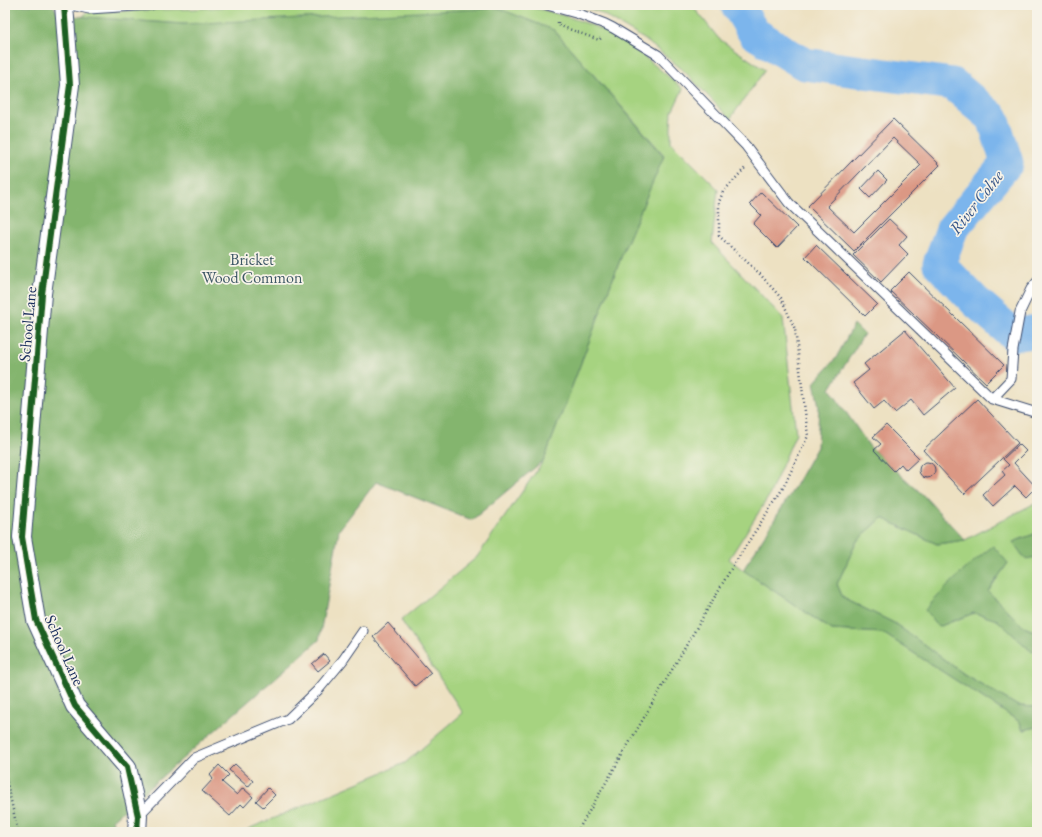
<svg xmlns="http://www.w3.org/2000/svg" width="1042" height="837" font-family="'EB Garamond',serif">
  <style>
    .green { fill: #a6d380; stroke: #60816f }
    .forest { fill: #84b56e; stroke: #507266 }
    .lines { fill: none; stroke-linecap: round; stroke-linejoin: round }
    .river { stroke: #7bb5ec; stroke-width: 33 }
    .building { fill: #db9884; fill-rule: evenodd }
    .lane-casing { stroke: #3a4a6d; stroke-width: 11 }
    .street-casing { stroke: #3a4a6d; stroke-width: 20 }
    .path { stroke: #3a4a6d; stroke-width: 2.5; stroke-dasharray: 1 3; stroke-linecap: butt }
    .lane { stroke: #fff; stroke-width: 9 }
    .street { stroke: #fff; stroke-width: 18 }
    .cycleway-casing { stroke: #f7f3e8; stroke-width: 8 }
    .cycleway { stroke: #1b5e20; stroke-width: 6 }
    .labels { text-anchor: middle; stroke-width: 3.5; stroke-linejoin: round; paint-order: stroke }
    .park-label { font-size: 16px; fill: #3e5866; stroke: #f7f3e8 }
    .street-label { font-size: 16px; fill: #1b2f5e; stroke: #f7f3e8 }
    .water-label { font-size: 17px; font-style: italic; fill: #385789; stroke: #f7f3e8 }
  </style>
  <rect width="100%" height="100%" fill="#f7f3e8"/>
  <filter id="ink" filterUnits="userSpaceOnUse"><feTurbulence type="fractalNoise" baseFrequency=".025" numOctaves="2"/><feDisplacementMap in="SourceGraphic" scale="8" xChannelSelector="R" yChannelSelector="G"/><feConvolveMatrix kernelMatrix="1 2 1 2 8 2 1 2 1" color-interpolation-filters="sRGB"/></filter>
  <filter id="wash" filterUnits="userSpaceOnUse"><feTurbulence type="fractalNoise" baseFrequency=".012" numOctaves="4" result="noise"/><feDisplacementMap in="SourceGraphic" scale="16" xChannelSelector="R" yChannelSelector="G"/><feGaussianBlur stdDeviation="0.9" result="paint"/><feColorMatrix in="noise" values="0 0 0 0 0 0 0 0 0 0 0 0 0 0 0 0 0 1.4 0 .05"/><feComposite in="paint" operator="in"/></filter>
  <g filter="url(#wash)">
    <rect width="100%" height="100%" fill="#ede1c2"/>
    <path class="green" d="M253 5H519C551 11 589 21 618 38 641 53 662 71 683 89L672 112 671 127V142L718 189 712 243 783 318 796 433 769 496 729 559 743 570 832 630 883 633 1020 722 1023 730 1037 727V832H245L248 829 405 763 463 713 401 620 477 557 544 460 625 247 664 155 554 30 183 24 82 17 88 12 192 9Z
      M576 5H692L719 39 765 70 730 119 682 69 644 39 597 11Z
      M1037 502V533L1013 542 1037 557V628L1034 631 1024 627 988 591 1008 563 938 627 974 613 997 619 1032 652 1037 649V707L1018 706 964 674 894 623 843 598 837 584 857 541 882 518 937 544 965 540Z"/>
    <path class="forest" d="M5 5H53L59 15 183 24 498 8 554 30 664 156 625 247 544 460 472 520 376 482 339 530 319 640 112 820 116 832H5Z
      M854 324 864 334 830 389 870 447 922 494 965 540 937 544 882 518 857 541 837 584 843 598 894 623 964 674 1018 706 1037 707V727L1023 730 1020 722 883 633 832 630 743 570 791 493 817 447 819 406 814 383 836 358Z
      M1037 533V557L1025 559 1013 542Z
      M993 546 1008 563 988 591 1024 627 1033 631 1037 628V649L1032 652 997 620 974 613 938 627 925 610C946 587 968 565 993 546Z"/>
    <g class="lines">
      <path class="river" d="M737 5 754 33 804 64 953 84 993 118 1007 163 952 229 939 264 975 301 1014 335 1037 331"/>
    </g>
    <g id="blocks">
      <path class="building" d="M893 119 940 165 854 251 808 206ZM893 138 921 165 854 232 827 206Z
        M878 171 887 180 870 198 861 189Z
        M761 192 797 227 777 248 753 224 761 215 750 204Z
        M889 219 907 236 899 245 908 254 881 282 853 255Z
        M816 245 877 304 865 316 805 257Z
        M909 272 1004 365 986 383 890 291Z
        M905 330 955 388 923 415 911 400 895 413 884 401 874 409 853 383 869 370 864 364Z
        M977 399 1018 443 964 494 923 450Z
        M886 425 919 458 906 470 901 464 894 471 874 450 881 444 873 437Z
        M1019 444 1026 451 1014 463 1036 487 1026 497 1015 486 993 506 983 495 1005 475 1002 471 1009 465 1003 459Z
        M919 470a8 8 0 1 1 16 0a8 8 0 1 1-16 0Z
        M388 623 431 673 415 686 373 637Z
        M324 654 330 661 318 671 312 664Z
        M235 764 253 781 248 787 229 770Z
        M219 765 229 775 222 782 230 789 237 795 243 788 253 797 244 807 241 804 230 816 202 791 213 779 210 775Z
        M268 788 275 795 263 807 256 801Z"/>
    </g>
  </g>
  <g filter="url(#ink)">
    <use href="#blocks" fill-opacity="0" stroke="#3a4a6d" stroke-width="1"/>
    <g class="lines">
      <defs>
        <path id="lane" d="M71 5 89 9 151 5
          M547 5 579 14 605 24 613 28 658 55 721 120 746 146 789 203 992 399 1037 413
          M992 399 1011 379 1013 350 1020 312 1031 289 1037 282
          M138 816 194 758 288 719 318 690 343 660 363 631"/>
        <path id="street" d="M64 5 70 85 42 294 22 537 36 620 75 706 127 767 138 816 137 832"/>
      </defs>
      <use href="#lane" class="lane-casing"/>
      <use href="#street" class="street-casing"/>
      <path class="path" d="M558 22V25L599 40 602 37
        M5 774 18 832
        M577 832 731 569 783 488 808 436 795 329 781 298 759 273 719 236V202L723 192 746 167"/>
      <use href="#lane" class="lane"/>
      <use href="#street" class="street"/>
      <defs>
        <path id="cycleway" d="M64 5 70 85 42 294 22 537 36 620 75 706 127 767 138 816 137 832"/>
      </defs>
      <use href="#cycleway" class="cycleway-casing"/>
      <use href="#cycleway" class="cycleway"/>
    </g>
  </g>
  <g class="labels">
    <g class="park-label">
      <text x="252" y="265">Bricket<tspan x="252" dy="18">Wood Common</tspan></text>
    </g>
    <g class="street-label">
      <text transform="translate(27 324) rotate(-85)" y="6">School Lane</text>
      <text transform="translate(65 650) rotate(66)" y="6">School Lane</text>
    </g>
    <g class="water-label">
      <text transform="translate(976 202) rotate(-52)" y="6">River Colne</text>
    </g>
  </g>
  <rect width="1042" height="837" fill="none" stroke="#f7f3e8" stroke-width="20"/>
</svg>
